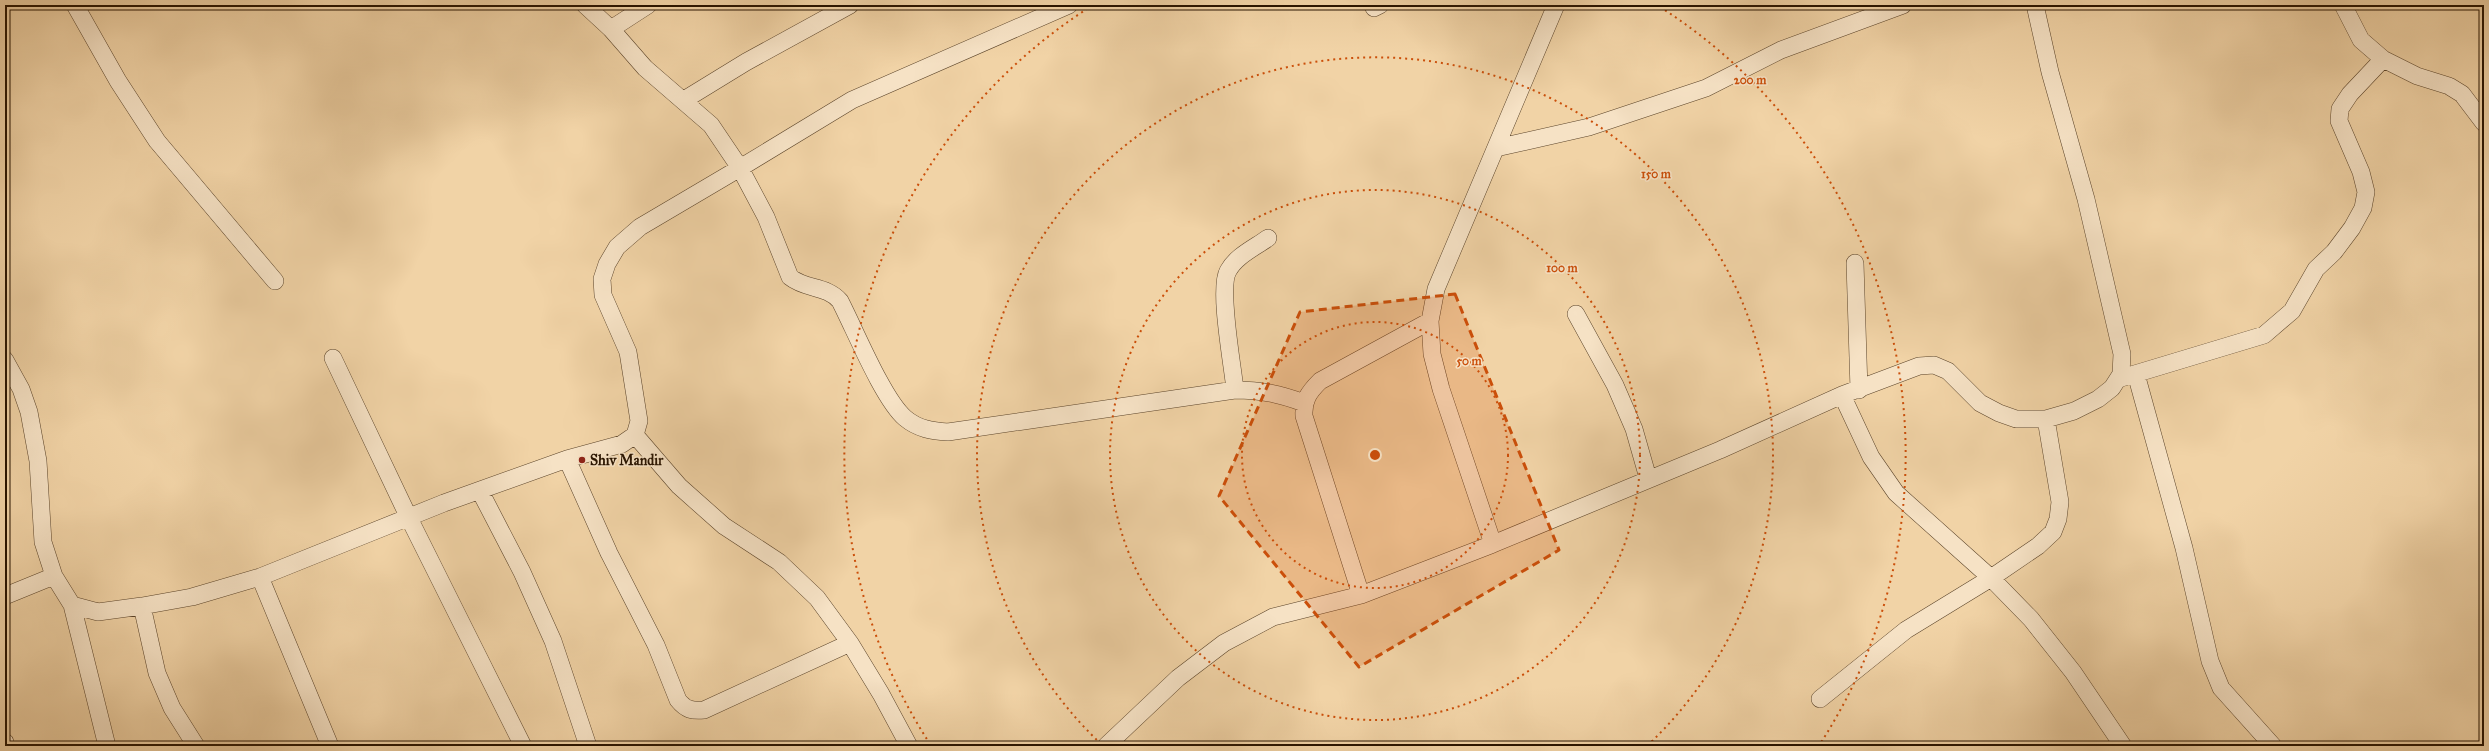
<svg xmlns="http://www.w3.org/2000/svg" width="2489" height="751" font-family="'IM FELL Great Primer',serif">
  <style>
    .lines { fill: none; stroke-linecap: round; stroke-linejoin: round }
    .minor-casing { stroke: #5b442a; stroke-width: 18 }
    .minor { stroke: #f6e2c5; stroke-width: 17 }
    .marked { fill: #cb4f0a; fill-opacity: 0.2; stroke: #cb4f0a; stroke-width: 3; stroke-dasharray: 8 5; stroke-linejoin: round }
    .ring { fill: none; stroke: #cb4f0a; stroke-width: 2; stroke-dasharray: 2 4 }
    .poi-dot { fill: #8f2418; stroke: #f6e2c5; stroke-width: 1.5 }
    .labels { text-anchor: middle; stroke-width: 3; stroke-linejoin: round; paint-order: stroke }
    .poi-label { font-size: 14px; font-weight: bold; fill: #291400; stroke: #f6e2c5; text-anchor: start }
    .centre { fill: #cb4f0a; stroke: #f6e2c5; stroke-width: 2 }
    .ring-label { font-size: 12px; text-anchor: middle; font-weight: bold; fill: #cb4f0a; stroke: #f6e2c5; stroke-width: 3; stroke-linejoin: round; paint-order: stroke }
  </style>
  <rect width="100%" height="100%" fill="#f1d3a6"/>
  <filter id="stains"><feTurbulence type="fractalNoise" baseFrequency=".005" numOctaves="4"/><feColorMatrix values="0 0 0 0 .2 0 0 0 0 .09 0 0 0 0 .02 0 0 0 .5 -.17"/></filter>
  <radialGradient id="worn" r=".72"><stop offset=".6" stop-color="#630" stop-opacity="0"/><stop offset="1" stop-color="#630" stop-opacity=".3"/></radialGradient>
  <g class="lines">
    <defs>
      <path id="minor" d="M75 5 118 81 157 141 275 281
        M585 5 611 29 648 5
        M2343 5 2361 40 2383 59 2417 76 2449 86 2462 94 2484 123
        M1374 8 1380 5
        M611 29 645 68 711 125 740 168 852 100 1069 5
        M684 100 746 62 850 5
        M1496 148 1589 127 1706 88 1781 50 1903 5
        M1855 263 1859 390
        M1576 314 1615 385 1634 429 1648 478
        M333 358 409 518 523 746
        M5 360 21 389 29 412 38 461 43 542 54 576 72 605 107 746
        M2136 374 2184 548 2210 661 2221 688 2273 746
        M2118 379 2264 335 2292 311 2316 269 2334 252 2352 228 2363 208 2366 192 2361 172 2339 121 2340 109 2350 94 2383 59
        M1235 390C1233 367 1218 289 1228 271 1236 256 1254 248 1268 238
        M1842 395 1871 457 1896 493 1991 578 2031 619 2073 672 2123 746
        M635 435 679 486 724 526 779 562 817 598 850 643 881 694 909 746
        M567 459 609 553 656 645 678 700C686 710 692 711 704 710L850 643
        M480 491 522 572 553 641 588 746
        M1493 544 1441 389 1432 354 1430 321 1436 289 1556 5
        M260 577 330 746
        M1361 595 1304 416C1303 400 1309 392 1320 381L1430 321
        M5 596 54 576
        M72 605 98 612 142 606 192 597 260 577 444 503 567 459 622 444 635 435 639 421 628 352 603 295 602 279 607 264 617 247 640 227 740 168 766 217 790 277C806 290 826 285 840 301 855 330 883 399 905 418 918 429 932 431 948 432L1235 390C1261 390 1280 394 1304 403
        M142 606 157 673 172 708 196 746
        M1820 699 1906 630 1991 578 2038 546 2053 532 2058 519 2060 502 2046 419
        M5 742 6 746
        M1106 746 1178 678 1224 643 1273 617 1361 595 1493 544 1720 450 1842 395 1919 366 1934 365 1948 371 1980 403 1999 413 2016 419H2046L2074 411 2098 399 2112 388 2121 374 2122 354 2086 199 2050 72 2035 5"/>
    </defs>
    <use href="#minor" class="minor-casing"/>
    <use href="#minor" class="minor"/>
  </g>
  <path class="marked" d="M1455 294 1559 550 1359 667 1219 496 1300 312Z"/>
  <g class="ring">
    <circle cx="1375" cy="455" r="133"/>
    <circle cx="1375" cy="455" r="265"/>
    <path d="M1101 744A398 398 0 1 1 1649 744"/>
    <path d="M930 744A531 531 0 0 1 1090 7M1660 7A531 531 0 0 1 1820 744"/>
  </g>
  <circle class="poi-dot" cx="582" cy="460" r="4"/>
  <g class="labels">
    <g class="poi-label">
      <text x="590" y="465">Shiv Mandir</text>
    </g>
  </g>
  <circle cx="1375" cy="455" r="6" class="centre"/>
  <g class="ring-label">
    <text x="1750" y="84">200 m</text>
    <text x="1656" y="178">150 m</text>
    <text x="1562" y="272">100 m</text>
    <text x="1469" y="365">50 m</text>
  </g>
  <rect width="2489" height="751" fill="none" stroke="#f1d3a6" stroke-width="20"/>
  <rect x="6" y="6" width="2477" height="739" fill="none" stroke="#291400" stroke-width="2"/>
  <rect x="10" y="10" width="2469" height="731" fill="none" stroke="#291400"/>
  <rect width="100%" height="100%" filter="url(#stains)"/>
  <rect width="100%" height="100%" fill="url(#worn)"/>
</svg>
